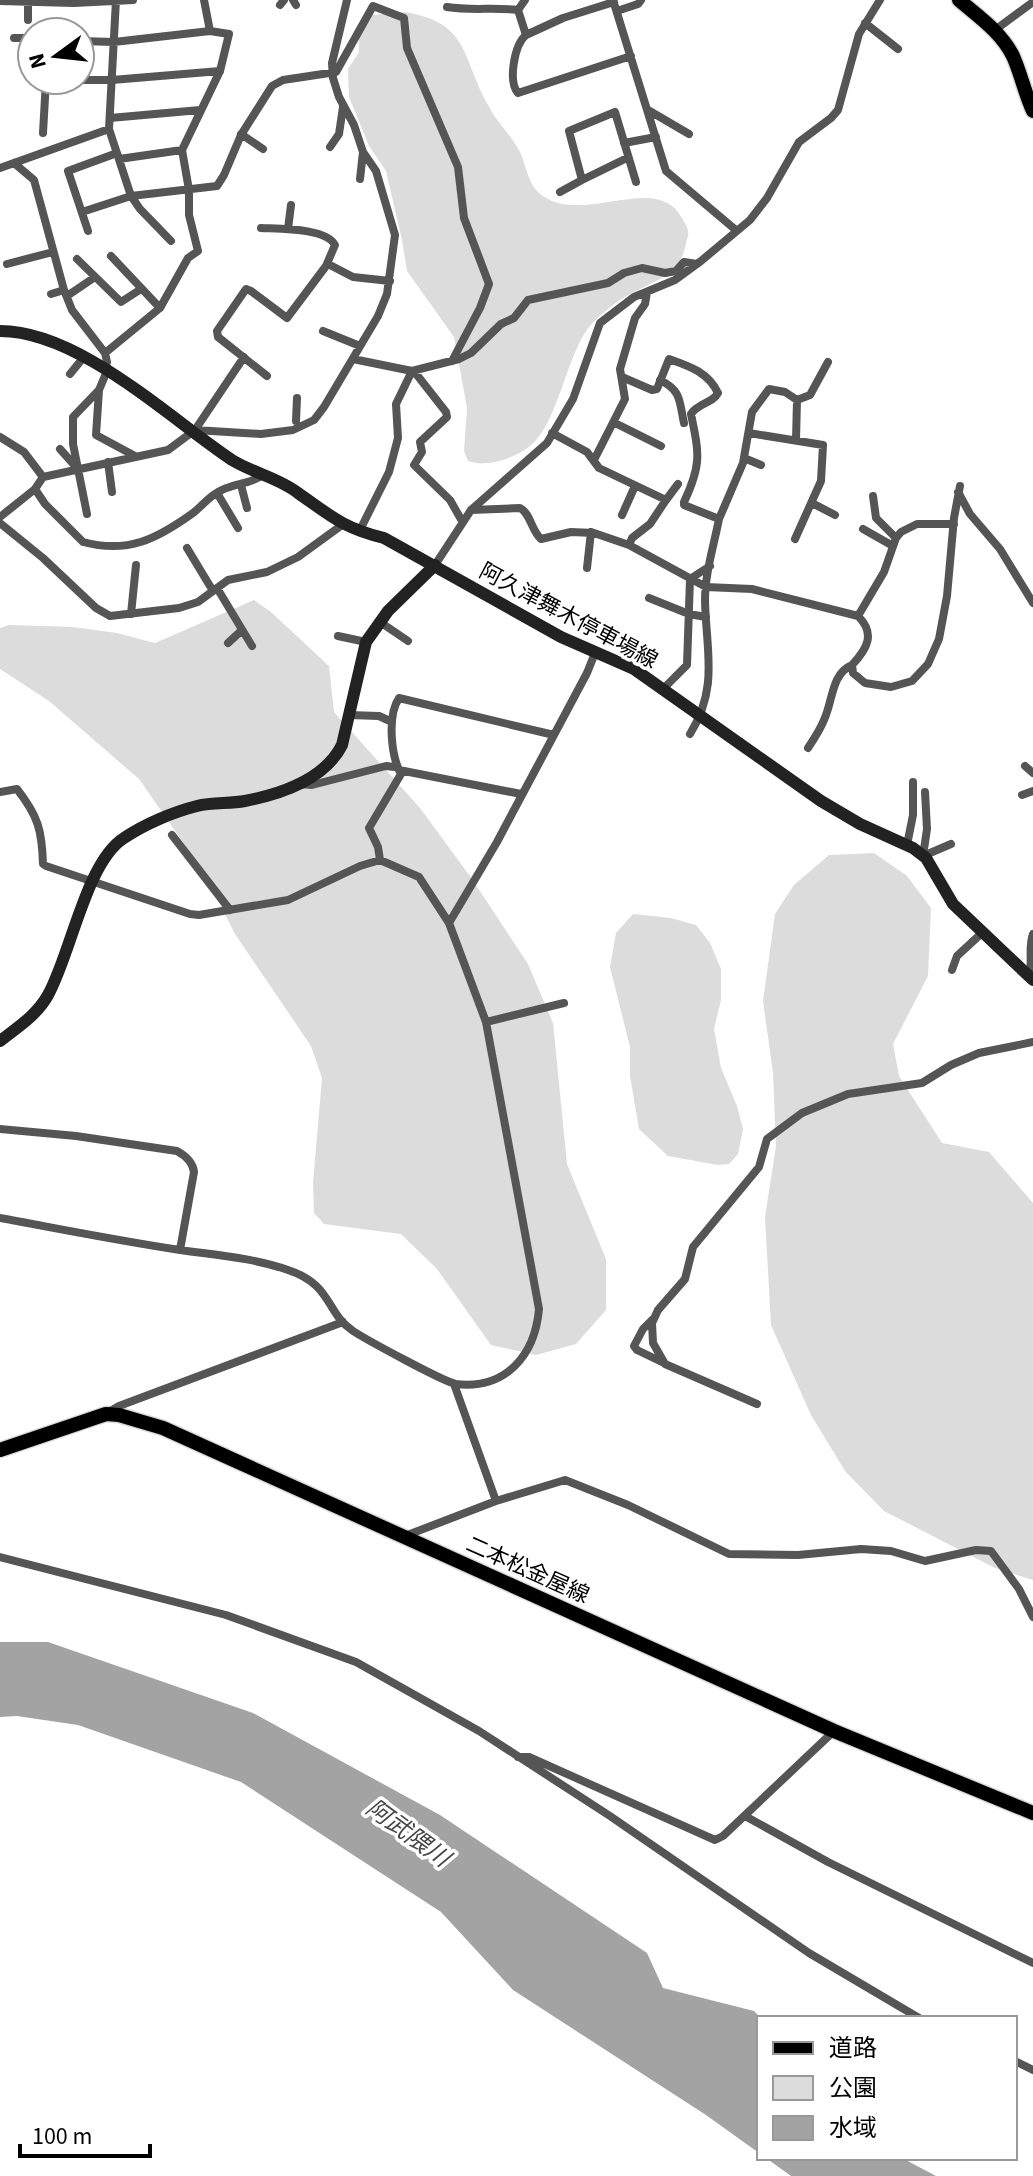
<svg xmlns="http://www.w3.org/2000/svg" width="1033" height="2176" font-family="'Source Sans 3','Noto Sans JP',sans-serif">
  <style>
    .green { fill: #dcdcdc }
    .water { fill: #a3a3a3 }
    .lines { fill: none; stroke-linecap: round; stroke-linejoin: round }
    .primary-casing { stroke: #dbdbdb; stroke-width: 17 }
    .street { stroke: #555; stroke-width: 8 }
    .secondary { stroke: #222; stroke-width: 12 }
    .primary { stroke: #000; stroke-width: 14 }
    .labels { text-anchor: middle; stroke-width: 7; stroke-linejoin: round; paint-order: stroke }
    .street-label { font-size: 22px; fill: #000; stroke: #fff }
    .water-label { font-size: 24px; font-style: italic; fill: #444; stroke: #fff }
  </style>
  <rect width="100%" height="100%" fill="#fff"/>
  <path class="green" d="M406 12C470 24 461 56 488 105 496 121 510 134 519 150 526 163 527 182 539 193 581 229 658 168 683 220 685 224 688 227 688 231 689 235 687 239 686 243 681 274 657 280 632 293 617 301 600 314 589 327 566 357 557 425 530 446 515 458 487 468 468 461L464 451 467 408 454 337 407 271 402 240 386 171 369 146 349 97 348 69 359 52V32L372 15Z
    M254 600 271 612 329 666 334 712 420 808 472 879 528 964 553 1023 567 1164 606 1259V1310L576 1344 536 1355 491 1345 437 1269 401 1234 324 1224 314 1213 313 1183 322 1078 311 1046 235 934 203 871 139 779 49 701 0 669V628L9 625 73 627 117 633 155 643Z
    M874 853 907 876 931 908 928 976 893 1044 899 1076 942 1143 989 1152 1033 1203V1580L995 1568 884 1511 845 1471 811 1415 771 1325 765 1217 776 1146 773 1073 763 1001 775 914 794 885 829 855Z
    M633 914 671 918 696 925 710 943 721 969V1000L714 1029 721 1068 737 1106 743 1129 738 1154 729 1164 718 1165 668 1156 639 1129 630 1076V1047L610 967 616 933Z"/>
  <path class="water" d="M0 1642H48L253 1713 440 1815 647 1953 663 1988 754 2011 761 2018 759 2153 706 2115 513 1990 441 1912 241 1782 78 1725 17 1716 0 1717Z
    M766 2158H902L936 2176H791Z"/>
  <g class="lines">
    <defs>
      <path id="primary" d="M959 0C979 17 1001 32 1013 56 1021 74 1025 94 1033 111
        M0 1450 106 1414 119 1415 163 1428 834 1731 1033 1813"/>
    </defs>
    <use href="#primary" class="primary-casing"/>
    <path class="street" d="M116 0 109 129 131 196 217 186 224 175 241 135 272 86 283 80 336 72 373 6 404 18 407 48 458 167 464 218 489 284 480 308 452 361
      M293 0 296 5
      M525 0 518 10 526 35 563 18 614 2
      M613 0 666 171 737 231
      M0 1 74 3 133 0
      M280 5 284 0
      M447 7C471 11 494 7 518 10
      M617 11 638 4 641 0
      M28 20V1
      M865 23 898 49
      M995 30 1033 2
      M526 35C514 45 508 82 518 93L631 56
      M14 38H32
      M80 41 114 42 210 31
      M80 80H112L220 71
      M648 110 689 134
      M110 118 200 110
      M43 133 46 80
      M241 134 263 149
      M624 143 656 137
      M330 147 339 134 343 107
      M627 158 582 180 569 131 615 112 636 182
      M119 159 182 150
      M14 163 34 180 64 290 72 310 105 353 107 362 105 370
      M0 168 109 129
      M360 179 363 152
      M560 192 582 180
      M82 212 131 196 140 209 171 241
      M261 228C280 229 326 228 335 245L326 266 287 318 251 291 246 289 217 331 218 337 267 376
      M288 229 291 205
      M88 231 68 171 117 153
      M111 256 160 308
      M77 259 121 302 141 289
      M7 264 53 252
      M328 264 353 277 390 281
      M51 294 64 290
      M67 296 95 277
      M323 331 360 346
      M105 353 160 308 188 258 198 251 189 215V190L182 150 220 71 229 34 210 31 204 0
      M353 359 412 371 396 404 398 438 389 472 359 532
      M70 374 83 358
      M622 377 652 390 657 389 669 359C689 366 708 372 718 393 713 403 698 403 691 414 699 453 702 464 684 502V505L719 519C714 545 705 573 705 600 706 651 719 687 690 734
      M660 380C682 391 679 401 684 423
      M99 390 96 435 135 456
      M797 400 810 395 828 362
      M296 421 297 398
      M615 423 661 446
      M195 430 244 357
      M552 433 587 452 599 468 666 500 678 484
      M749 433 823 445 821 481 795 539
      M0 437 24 452 43 477
      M60 449 77 468
      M744 458 761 465
      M594 460 625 399 620 369 635 318 645 304 647 292
      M108 462 112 492
      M241 485 247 508
      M35 489 45 504 83 542C128 554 157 539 193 513 202 506 211 494 222 490 236 483 250 484 263 475
      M958 492 970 514 1000 549 1033 603
      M217 493 238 528
      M873 496 876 518 896 538
      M812 503 835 515
      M471 510 520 508C531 514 531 530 541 539L571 532 594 533 629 545 706 587 752 589 858 616C876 634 867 649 852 665L853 673 865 683 891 687 912 681 928 664 939 639 947 596 954 518 960 486
      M87 514 73 444V417L99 390 107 371
      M622 515 635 486
      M0 517 35 489 43 477 168 450 195 430 261 434 293 430 314 420 324 407 378 316 387 294 395 235 376 171 363 152 354 125 339 97 333 78 332 63 347 0
      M719 519 743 463 752 412 769 389 785 392 797 400 796 440
      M462 521 450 500 414 465 422 452 420 442 447 417 446 412 417 375 412 371 459 359 471 353 501 324 514 318 528 300 608 283 624 273 642 268 665 273 676 271 684 262 697 264
      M0 523 43 558 96 608 110 616 179 608 198 602 228 580 267 572 298 557 342 525
      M863 529 893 546
      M629 545 632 538 650 524 666 500
      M187 548 213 591
      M435 565 471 510 547 443 573 399 600 323 634 297 675 280 701 261 750 220 767 198 799 142 831 118 838 110 859 34 880 0
      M587 568 591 532
      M217 588 252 646
      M649 598 689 614 706 617
      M131 614 136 565
      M858 616 884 572 896 538 901 532 917 524H954
      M380 622 408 641
      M338 636 366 642
      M228 643 241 631
      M663 689 687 665 690 579 710 566
      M349 715 379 716 392 722
      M808 748C814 739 820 730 824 720 833 701 831 674 852 665
      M1025 766 1033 773
      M399 770 521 794
      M299 784 312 785 386 766 395 767
      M0 792 17 789C38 816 42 830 43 864L46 866 190 914 199 915 288 900 360 866 380 860 419 877 449 923 486 1022 539 1309C535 1355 506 1390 456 1384 444 1382 367 1340 353 1331 325 1312 333 1285 288 1270 254 1258 216 1255 180 1250 120 1241 60 1229 0 1218
      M1022 795 1033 791
      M172 835 230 910
      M907 845 913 815V782
      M923 856 927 829 925 792
      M923 856 951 844
      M380 860 378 847 369 828 401 774C391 756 387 716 399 698L554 735
      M449 923 497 842 587 673 595 653
      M952 970 957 956 983 932
      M1029 976C1033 962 1028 947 1033 934
      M486 1022 564 1003
      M0 1129 76 1136 177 1151C186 1156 193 1162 194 1172L180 1250
      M652 1320 643 1329 634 1346 637 1350 664 1363
      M454 1384 496 1501
      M757 1404 665 1364 653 1343 652 1323 658 1310 685 1279 693 1247 759 1167 767 1139 802 1113 848 1094 922 1083 951 1065 979 1053 1033 1042
      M109 1412 119 1406 343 1322
      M407 1538 410 1534 496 1501 565 1480 628 1505 729 1554 798 1555 861 1549 891 1551 925 1561 976 1550 991 1551 1019 1589 1033 1617
      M0 1557 226 1615 356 1662 479 1731 610 1816 809 1953 919 2018
      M518 1757H529L715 1840 723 1836 834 1731
      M745 1816 828 1862 1033 1963
      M1015 2061 1033 2070"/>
    <path class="secondary" d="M0 331C79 331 169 418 232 460 253 473 279 478 298 493 331 516 343 528 384 538L561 637 634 669 821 801 860 824 913 848 926 858 953 904 1033 980
      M0 1041C18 1027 37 1015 48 995 71 954 86 862 124 838 145 824 173 812 197 806 213 802 229 804 245 801 281 794 325 779 342 745L366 642 388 611 435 565"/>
    <use href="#primary" class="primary"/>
  </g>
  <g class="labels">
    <g class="street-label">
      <text transform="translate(569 615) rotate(28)" y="8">阿久津舞木停車場線</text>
      <text transform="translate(528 1569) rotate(24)" y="8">二本松金屋線</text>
    </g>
    <g class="water-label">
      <text transform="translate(408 1833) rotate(36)" y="8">阿武隈川</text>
    </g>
  </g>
  <rect x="757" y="2016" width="260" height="144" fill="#ffffff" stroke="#999999" stroke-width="2"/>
  <rect x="773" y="2042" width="40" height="12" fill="#000000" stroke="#999999" stroke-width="2"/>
  <text x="829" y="2056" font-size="24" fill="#000000">道路</text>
  <rect x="773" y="2076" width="40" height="24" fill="#dcdcdc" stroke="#999999" stroke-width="2"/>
  <text x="829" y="2096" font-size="24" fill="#000000">公園</text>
  <rect x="773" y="2116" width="40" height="24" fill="#a3a3a3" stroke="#999999" stroke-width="2"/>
  <text x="829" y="2136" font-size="24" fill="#000000">水域</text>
  <g transform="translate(56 56) rotate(255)"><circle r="38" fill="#ffffff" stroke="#999999" stroke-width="2"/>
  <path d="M0-6L14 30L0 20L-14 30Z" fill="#000000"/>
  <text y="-12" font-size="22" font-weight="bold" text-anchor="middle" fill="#000000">N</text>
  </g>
  <path d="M20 2144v12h130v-12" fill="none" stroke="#000000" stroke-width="4"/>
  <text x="32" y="2144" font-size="24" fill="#000000" stroke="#ffffff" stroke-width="6" paint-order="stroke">100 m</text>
</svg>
